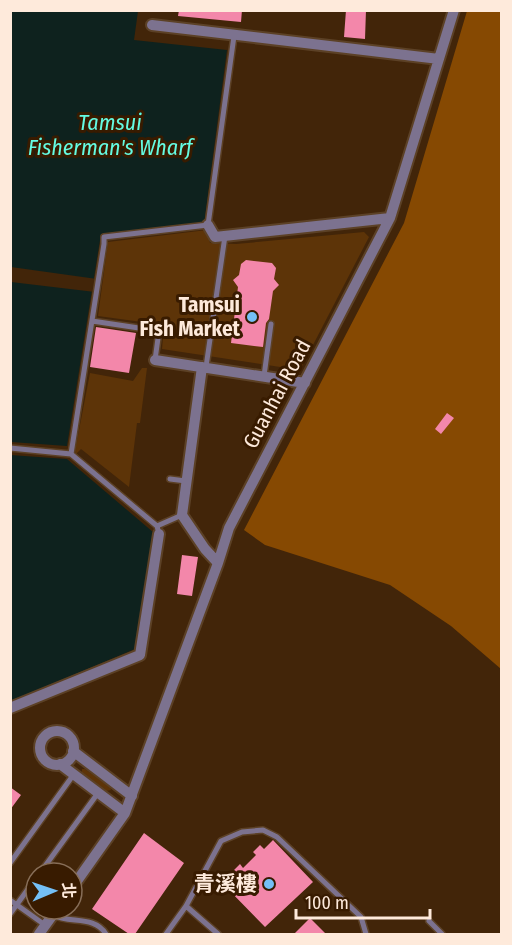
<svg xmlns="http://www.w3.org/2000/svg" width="512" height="945" font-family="'Fira Sans Condensed','Noto Sans TC',sans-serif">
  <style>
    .green { fill: #5d3408 }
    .forest { fill: #864902 }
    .water { fill: #0e221e }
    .pier { fill: #422509 }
    .building { fill: #f387aa }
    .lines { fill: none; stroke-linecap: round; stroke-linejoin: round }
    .service-casing { stroke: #5c4126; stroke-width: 8 }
    .minor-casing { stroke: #5c4126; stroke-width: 14 }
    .service { stroke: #7c728f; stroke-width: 5 }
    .minor { stroke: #7c728f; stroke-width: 10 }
    .poi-dot { fill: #74c0f6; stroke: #381b00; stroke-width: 2 }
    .labels { text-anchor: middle; stroke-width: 6; stroke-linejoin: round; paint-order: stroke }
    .poi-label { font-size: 21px; font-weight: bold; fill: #feeadb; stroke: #381b00; text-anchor: end }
    .street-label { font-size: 21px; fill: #feeadb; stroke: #381b00 }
    .water-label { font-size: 22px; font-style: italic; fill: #64fbe2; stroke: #381b00 }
  </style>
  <rect width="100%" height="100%" fill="#422509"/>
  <path class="green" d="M207 230 210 243 236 244 364 232 369 237 300 370 162 349 164 325 98 316 108 242Z
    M142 368H147L140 423H137L129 487 81 449 76 454 75 451 90 373 133 381Z
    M82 769H85L110 787 111 790 106 791 82 773Z"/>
  <path class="forest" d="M467 11H501V669L451 626 390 585 265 545 244 530 404 223Z"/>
  <path class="water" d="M10 11H138L134 40 227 50 204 224 101 234 67 446 11 442Z
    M10 455 67 459 153 532 135 649 11 701Z"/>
  <path class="pier" d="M11 267 97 279 95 292 11 282Z"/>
  <path class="building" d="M179 10H242L241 22 178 16Z
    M346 10H366L365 39 344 37Z
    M246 260 272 263 276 268 274 279 279 285 273 291 269 319 266 323 263 347 231 343 238 287 233 280 239 275 241 264Z
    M96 327 136 333 129 373 90 367Z
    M447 413 454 418 441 434 435 429Z
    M182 555 198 557 192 596 177 594Z
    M10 787 21 795 10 810Z
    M144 833 184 863 135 934H129L92 909Z
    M273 840 313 882 265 927 225 886 233 878 230 874 240 864 243 868 256 855 253 852 260 845 264 849Z
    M310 918 326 934H294Z"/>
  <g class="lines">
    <defs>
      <path id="service" d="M92 321 159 331 155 360
        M206 367 225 236
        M264 376 271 324
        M10 448 71 454 157 526 159 534
        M71 454 104 244V237L208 225 234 36
        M170 479 186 481
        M157 526 182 515
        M10 863 74 774
        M40 873 98 793
        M10 900 45 925
        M186 906 218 934
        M10 914 36 878
        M53 915C70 924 94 915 106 934
        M429 921 442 934
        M166 934 186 906 221 841 242 832 263 830 277 837 361 917 366 934"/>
      <path id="minor" d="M152 25 439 59
        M208 225 215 237 390 218
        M155 360 305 383
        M202 367 182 515 205 549 218 563
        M10 708 140 655 159 534
        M40 748a17 17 0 1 1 34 0a17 17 0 1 1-34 0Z
        M73 751 132 796
        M60 764 125 813
        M72 888 125 813 218 563 229 528 390 218 454 10
        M39 934 57 909"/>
    </defs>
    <use href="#service" class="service-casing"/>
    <use href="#minor" class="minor-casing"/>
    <use href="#service" class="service"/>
    <use href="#minor" class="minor"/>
  </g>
  <g class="poi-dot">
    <circle cx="252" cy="317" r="6"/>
    <circle cx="269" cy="884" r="6"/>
  </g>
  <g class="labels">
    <g class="poi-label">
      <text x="240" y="312">Tamsui<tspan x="240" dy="24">Fish Market</tspan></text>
      <text x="257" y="891">青溪樓</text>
    </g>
    <g class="street-label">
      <text transform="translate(277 394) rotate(-62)" y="7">Guanhai Road</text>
    </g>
    <g class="water-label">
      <text x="110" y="130">Tamsui<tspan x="110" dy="25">Fisherman's Wharf</tspan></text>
    </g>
  </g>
  <rect width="512" height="945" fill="none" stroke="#feeadb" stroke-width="24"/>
  <g transform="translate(54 891) rotate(88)"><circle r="28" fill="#381b00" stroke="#876e58" stroke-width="1.5"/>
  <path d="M0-4.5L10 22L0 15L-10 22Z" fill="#74c0f6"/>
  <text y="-9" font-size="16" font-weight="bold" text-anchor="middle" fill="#feeadb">北</text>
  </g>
  <path d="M296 909v9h134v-9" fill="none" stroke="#feeadb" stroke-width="3"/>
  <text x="305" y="909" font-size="18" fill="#feeadb" stroke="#381b00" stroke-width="4.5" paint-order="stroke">100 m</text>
</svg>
